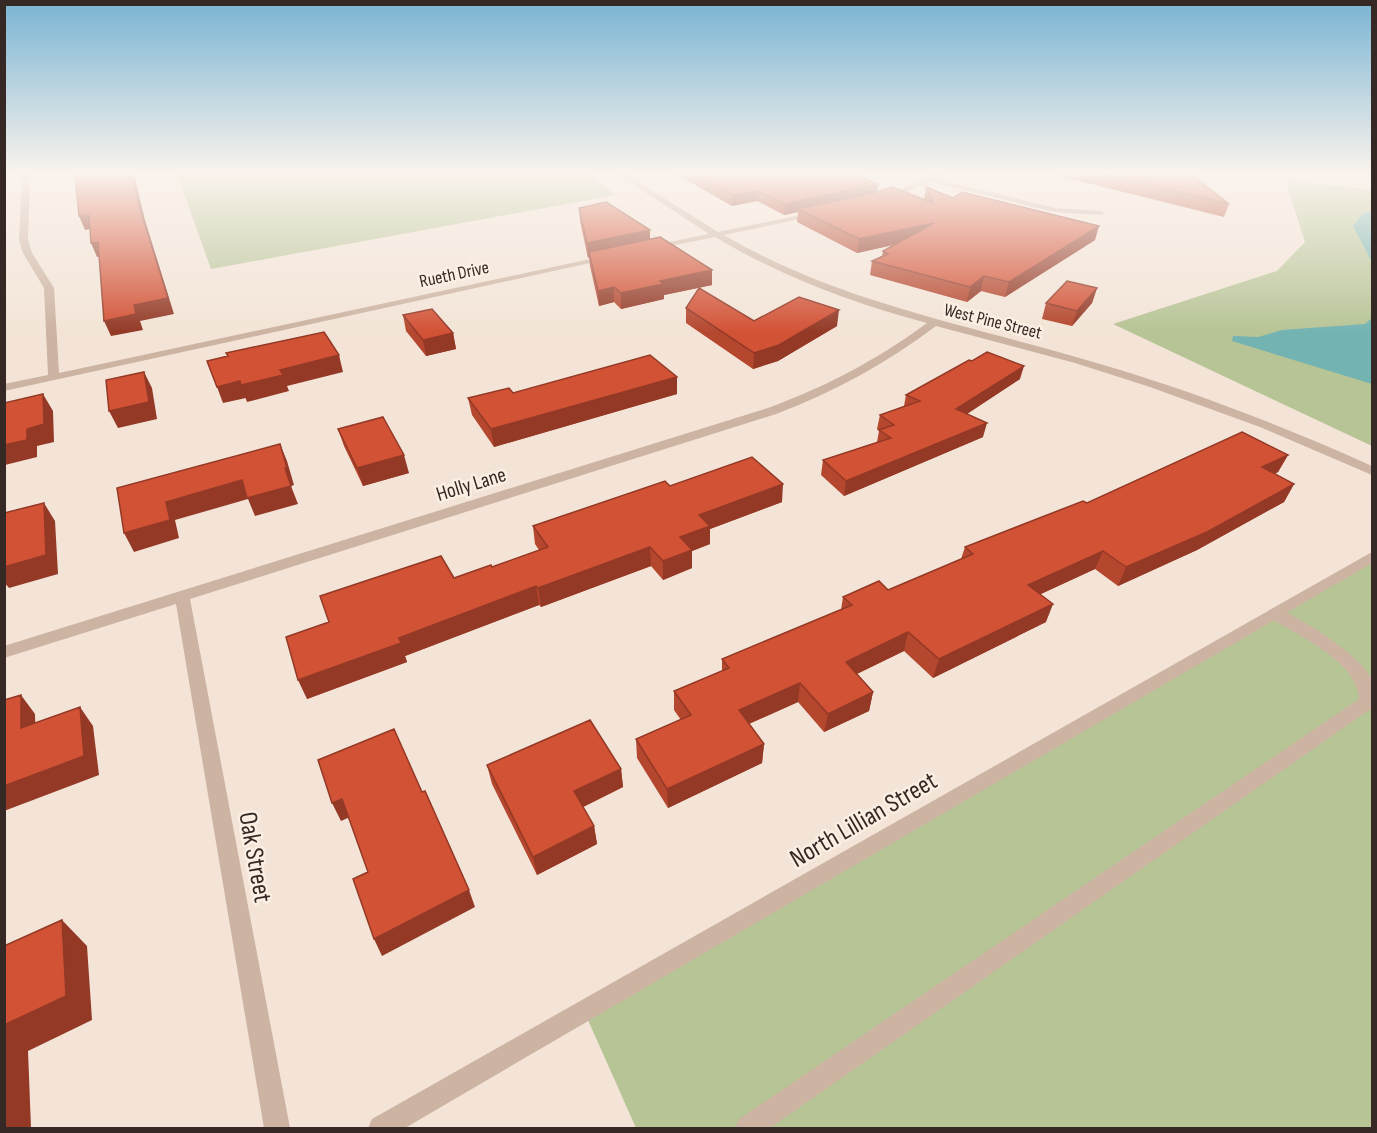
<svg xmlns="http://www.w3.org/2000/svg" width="1377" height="1133" font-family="'Sofia Sans Condensed',sans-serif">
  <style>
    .green { fill: #b7c496 }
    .water { fill: #73b3b2 }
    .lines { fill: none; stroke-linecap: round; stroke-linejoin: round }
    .lane { fill: #ccb3a2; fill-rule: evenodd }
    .street { fill: #ccb3a2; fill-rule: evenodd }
    .wall { fill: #b5472e }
    .shaded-wall { fill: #933926 }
    .building { fill: #d25236; stroke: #933926; stroke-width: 1.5 }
    .labels { text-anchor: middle; stroke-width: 5; stroke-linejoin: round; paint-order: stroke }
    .far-street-label { font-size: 18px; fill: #362925; stroke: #fbefe3 }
    .street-label { font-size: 21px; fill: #362925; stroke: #fbefe3 }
    .near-street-label { font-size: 26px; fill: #362925; stroke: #fbefe3 }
  </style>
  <rect width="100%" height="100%" fill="#f3e4d7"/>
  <path class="green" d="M177 174H586L616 195 211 269Z
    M1285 180 1372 190V446L1113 324 1277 271 1305 242Z
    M1372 557V1128H636L584 1011Z"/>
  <path class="water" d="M1372 211V262L1353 226 1363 213Z
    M1372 318V384L1232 341 1233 336 1258 337 1282 330 1365 324Z"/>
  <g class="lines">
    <path class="lane" d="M1275 608C1298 615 1363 657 1372 680 1374 688 1372 700 1372 708L770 1128H735L739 1119 1359 699C1358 662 1298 635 1269 618L1267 614 1269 610Z"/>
    <path class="street" d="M22 174H30L28 240 32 253 54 288 59 373 609 255 613 258 4 391V384L48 375 44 288 23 253 19 240Z
      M617 174H626L718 232 820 211V215L724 235C836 301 960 323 1083 359 1182 387 1279 424 1372 466V475L1260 427 1150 387 1075 363 936 326C887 363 834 392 776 414L190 599 290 1128H264L176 604 4 658V646L768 408C825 387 877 360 927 323 852 303 782 277 715 237L650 250V246L709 234Z
      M936 174H946L937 179 1055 208 1101 211 1105 213 1101 215 1055 212 930 182 887 200 880 198Z
      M1372 552V563L405 1128H368L372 1119Z"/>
  </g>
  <path class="wall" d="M676 174H855L877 192 924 200 926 187 953 198 1095 240 1005 297 981 291 967 302 870 275 872 261 882 256 883 251 894 245 857 253 797 222 798 212 784 215 757 201 732 206Z
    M1051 174H1191L1229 204 1224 217Z
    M579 208 650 239 712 270V285L664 295V299L621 309 614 302 599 306 590 266 589 257 588 258 580 221Z
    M1097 288 1092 303 1072 326 1042 319 1046 303Z
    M686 308 754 321 837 326 778 361 753 369 686 323Z
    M403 315 453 333 456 349 426 356 406 331Z
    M677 377V394L494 447 472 415 468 398 513 393Z
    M1020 379 967 414 983 437 844 496 821 475 823 460 877 442 879 431 877 429 880 415 904 406 906 395Z
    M338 429 409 473 363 486 344 446Z
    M1288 455 1278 472 1275 474 1294 484 1284 502 1197 550 1118 586 1095 569 1041 594 1046 622 933 678 904 651 857 674 873 692 869 711 824 732 798 702 749 724 764 744 762 763 668 808 637 758 636 739 681 720 674 710V691L722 671V659L841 610 843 597 888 590 961 559 965 547 1087 503Z
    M670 486 782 502 710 529V544L692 551V568L663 580 651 566 541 607 539 605 405 656 407 662 307 699 329 622 454 578 492 567 539 550 535 544 533 526Z
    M487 765 621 769 623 787 583 807 594 826 597 844 537 875 492 784Z"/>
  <path class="shaded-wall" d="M132 174H134L145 220 174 314 140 321 143 330 111 336 104 321 134 305 139 206Z
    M878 184 877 194 798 209V212L784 215 785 204Z
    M757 191V201L732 206 733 195Z
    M89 215 95 228 85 230 79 216Z
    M934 223 931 236 857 253 859 239Z
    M1099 226 1095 240 1005 297 1009 282Z
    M650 230V244L589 252V257L588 258 587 243Z
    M98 242 105 256 97 257 91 243Z
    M712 270V285L664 295V299L621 309V293L660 281Z
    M984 276 981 291 967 302 970 287Z
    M614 287V302L599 306 598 291Z
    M1097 288 1092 303 1072 326 1077 311Z
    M839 310 837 326 778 361 753 369 754 353Z
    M453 333 456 349 426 356 423 340Z
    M339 355 343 372 287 386 289 391 247 402 241 385 280 370Z
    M1024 366 1020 379 953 423 956 409Z
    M144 372 152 388 157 419 118 428 109 411Z
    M677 377V394L494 447 491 429Z
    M240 381 246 398 223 403 217 387Z
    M43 394 53 411 54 442 37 446V457L5 465 4 445Z
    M987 423 983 437 844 496 846 481Z
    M280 444 287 461 294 485 291 486 298 504 255 516 248 499 175 520 179 538 134 552 124 533 166 502 285 468Z
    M404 455 409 473 363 486 357 468Z
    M1288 455 1278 472 1252 485 1262 467Z
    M783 484 782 502 710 529V544L692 551V568L663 580V561L680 537 699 515Z
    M1294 484 1284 502 1197 550 1118 586 1126 567Z
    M44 503 55 521 58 574 9 588 4 582V567Z
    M650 547 651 566 541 607 538 588Z
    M1103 551 1095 569 1021 603 1028 585Z
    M536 586 539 605 405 656 407 662 307 699 298 680 399 638Z
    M1053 604 1046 622 933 678 939 659Z
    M908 632 904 651 842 681 846 662Z
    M800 683 798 702 737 729 739 710Z
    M873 692 869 711 824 732 828 714Z
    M21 695 35 714 36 747 21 728Z
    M80 707 93 726 99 775 4 811V786Z
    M764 744 762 763 668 808 667 789Z
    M621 769 623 787 577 810 574 791Z
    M342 799 350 817 341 821 332 803Z
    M594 826 597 844 537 875 533 857Z
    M469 890 475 907 382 956 374 939Z
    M62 920 87 946 92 1020 28 1051 31 1128H4V1025Z"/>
  <path class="building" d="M75 174H132L139 206 168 298 134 305 136 314 104 321 98 242 91 243 89 215 79 216Z
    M694 174H855L878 184 785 204 757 191 733 195Z
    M1105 174H1191L1229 204Z
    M892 187 933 203 926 187 953 198 962 192 1099 226 1009 282 984 276 970 287 872 261 888 254 883 251 934 223 859 239 798 209 873 193Z
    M606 202 650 230 587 243 579 208Z
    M660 237 712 270 660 281 663 284 621 293 614 287 598 291 589 252Z
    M1067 281 1097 288 1077 311 1046 303Z
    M699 288 754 321 799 297 839 310 779 345 754 353 686 308Z
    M432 309 453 333 423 340 403 315Z
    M324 332 339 355 280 370 283 375 241 385 240 381 217 387 207 361 228 356 226 353Z
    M987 352 1024 366 956 409 987 423 846 481 823 460 891 438 879 430 894 425 880 415 920 401 906 395 969 360 972 361Z
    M650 355 677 377 491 429 468 398 509 388 513 393Z
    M144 372 149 402 109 411 106 380Z
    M43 394 44 424 27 429V440L4 445V403Z
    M383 417 404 455 357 468 338 429Z
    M1242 432 1288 455 1262 467 1294 484 1207 532 1126 567 1103 551 1028 585 1053 604 939 659 908 632 846 662 873 692 828 714 800 683 739 710 764 744 667 789 636 739 691 715 674 691 729 668 722 659 852 605 843 597 879 581 888 590 973 554 965 547 1083 501 1087 503Z
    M280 444 287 468H285L291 486 247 498 242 480 166 502 170 520 124 533 117 488Z
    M752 457 783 484 699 515 710 526 680 537 692 550 663 561 650 547 538 588 536 586 399 638 401 643 298 680 286 637 329 622 320 596 441 556 454 578 491 565 492 567 548 547 533 526 665 481 670 486Z
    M44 503 46 555 4 567V513Z
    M21 695V728L80 707 84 756 4 786V700Z
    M590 720 621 769 574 791 594 826 533 857 487 765Z
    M394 729 422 792 425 791 469 890 374 939 353 879 368 872 342 799 332 803 318 760Z
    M62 920 66 996 4 1025V946Z"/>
  <linearGradient id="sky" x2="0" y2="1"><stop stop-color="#79b4d2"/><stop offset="0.52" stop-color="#faf3ed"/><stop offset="1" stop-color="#faf3ed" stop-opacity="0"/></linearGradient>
  <rect width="1377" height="333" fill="url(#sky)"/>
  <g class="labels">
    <g class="far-street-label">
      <text transform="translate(454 274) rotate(-12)" y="6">Rueth Drive</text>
      <text transform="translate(993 321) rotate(14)" y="6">West Pine Street</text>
    </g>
    <g class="street-label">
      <text transform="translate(471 484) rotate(-17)" y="7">Holly Lane</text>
    </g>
    <g class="near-street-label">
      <text transform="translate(863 819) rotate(-30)" y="9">North Lillian Street</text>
      <text transform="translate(256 857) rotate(80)" y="9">Oak Street</text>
    </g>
  </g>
  <rect width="1377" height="1133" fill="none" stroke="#362925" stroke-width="12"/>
</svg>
